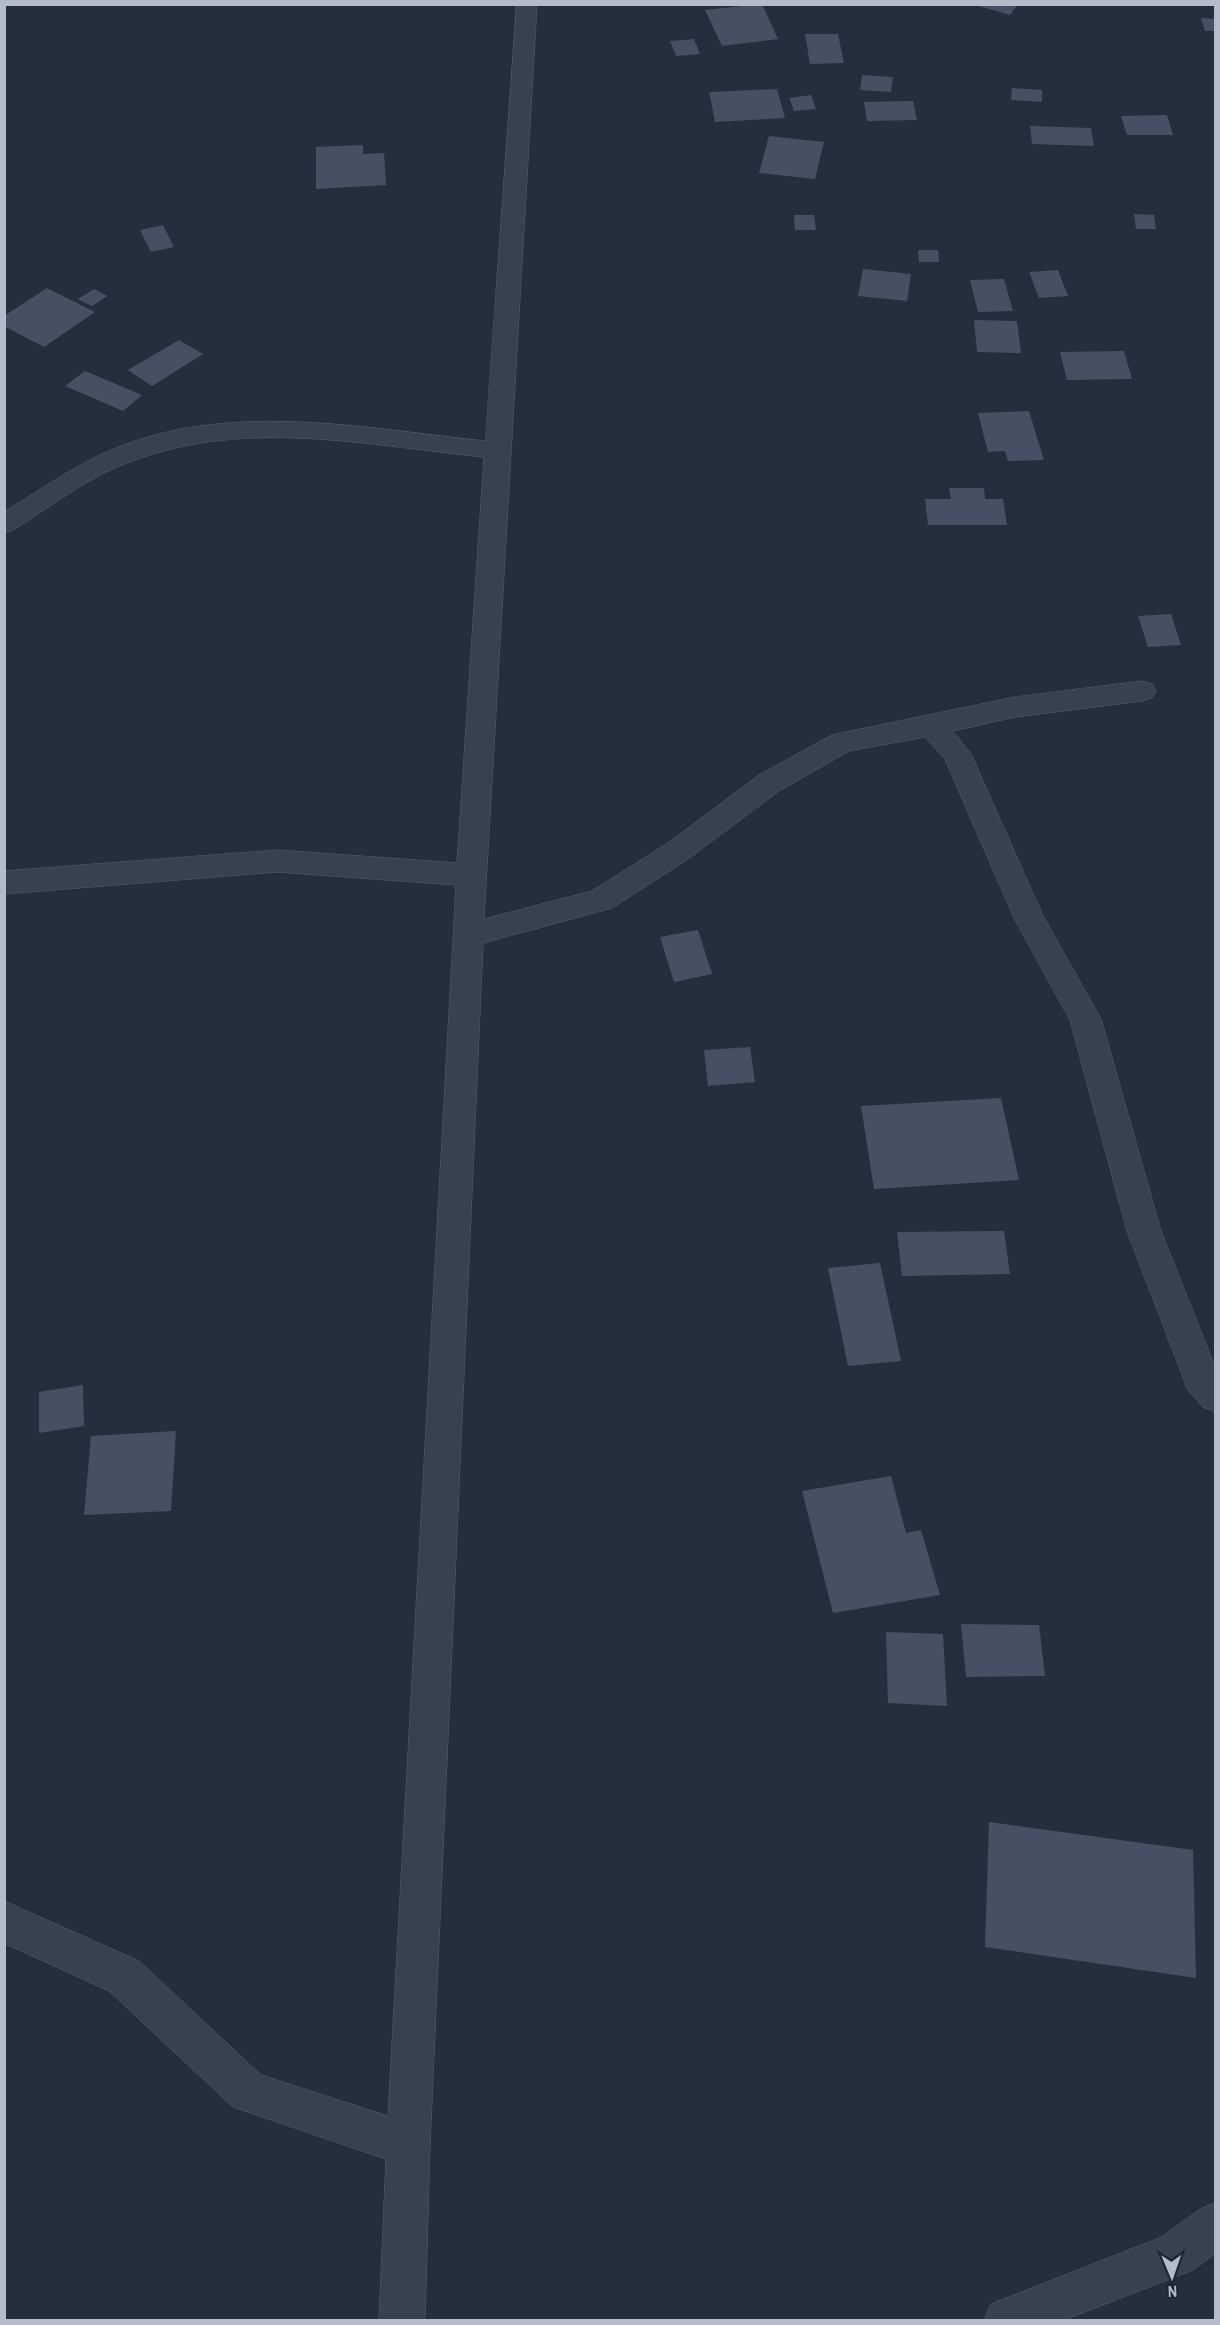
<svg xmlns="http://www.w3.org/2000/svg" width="1220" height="2325" font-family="'Archivo Narrow',sans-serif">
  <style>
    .building { fill: #455162 }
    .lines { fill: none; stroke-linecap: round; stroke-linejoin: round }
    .street-casing { stroke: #565f6c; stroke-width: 1 }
    .street { fill: #38414e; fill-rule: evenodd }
  </style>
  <rect width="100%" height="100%" fill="#242f3e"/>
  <path class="building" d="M762 4 778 39 722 46 705 10Z
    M972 4H1018L1010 15Z
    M1201 18 1216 19V31H1205Z
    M805 34H838L844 63 810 64Z
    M694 39 700 54 676 56 670 41Z
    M862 75 893 77 891 92 860 90Z
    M1012 88 1042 90V102L1011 100Z
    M777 89 785 118 715 122 709 92Z
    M811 95 816 109 794 111 789 98Z
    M913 101 917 120 867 121 864 102Z
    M1167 115 1173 135H1127L1121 116Z
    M1030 126 1091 128 1094 146 1032 144Z
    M769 136 824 142 815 179 759 173Z
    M363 145V154L384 153 386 185 316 189V147Z
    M1134 214 1154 215 1156 229H1136Z
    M794 215H814L816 230H795Z
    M163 225 174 247 151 252 140 230Z
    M918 250H938L939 262H919Z
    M863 269 911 274 907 301 858 296Z
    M1058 270 1068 296 1039 298 1029 272Z
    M1004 279 1013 311 978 312 970 280Z
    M47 288 95 312 44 347 4 326V316Z
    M94 289 107 296 92 306 78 299Z
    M974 320 1017 321 1021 353 977 352Z
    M179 340 203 354 152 386 128 370Z
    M1124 351 1132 379 1067 380 1060 352Z
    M85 371 142 395 123 411 65 386Z
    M1029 411 1044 460 1008 461 1005 451 988 452 978 413Z
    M949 488H984L985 499H1003L1007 525H928L925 499H951Z
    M1171 614 1181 645 1148 647 1138 616Z
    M698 930 712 974 674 982 660 937Z
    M750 1047 755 1082 708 1086 704 1050Z
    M1001 1098 1019 1180 874 1189 861 1106Z
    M1004 1231 1010 1274 902 1276 897 1232Z
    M880 1263 901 1361 848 1366 828 1268Z
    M83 1385 84 1426 39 1433V1392Z
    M176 1431 171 1511 84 1515 91 1436Z
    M891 1476 906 1533 921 1530 940 1595 833 1613 802 1491Z
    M961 1624 1039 1625 1045 1676 966 1677Z
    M886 1632 943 1634 947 1706 888 1703Z
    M989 1822 1193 1850 1196 1978 985 1947Z"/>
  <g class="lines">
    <defs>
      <path id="street" d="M517 4H537L484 919 592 891 668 843 759 775 832 735 1015 697 1142 681 1152 684 1156 691 1152 698 1142 701 1015 717 953 731 971 754 1043 916 1101 1019 1161 1231 1216 1370V1412L1203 1407 1188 1390 1127 1231 1070 1020 1014 918 945 759 925 737 849 751 779 791 688 859 612 908 483 943 430 2145 425 2320H379L386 2159 233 2107 109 1991 4 1943V1901L139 1961 261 2075 388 2116 456 885 277 872 4 894V871L277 850 457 863 484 457C355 444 229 414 106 472 74 488 44 511 13 530L4 533V512C32 495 58 477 86 462 210 396 353 427 485 441Z
        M1216 2203V2253L1193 2270 1064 2320H984L991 2304 1162 2237 1200 2209Z"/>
    </defs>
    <use href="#street" class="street-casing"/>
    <use href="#street" class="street"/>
  </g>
  <rect width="1220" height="2325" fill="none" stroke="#b4bcc9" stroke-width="12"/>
  <g transform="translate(1172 2277) rotate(178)" stroke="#1d2633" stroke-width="4.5" paint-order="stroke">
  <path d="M0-4.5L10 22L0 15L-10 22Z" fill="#b4bcc9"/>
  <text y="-9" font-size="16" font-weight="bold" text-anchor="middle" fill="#b4bcc9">N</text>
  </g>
</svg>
